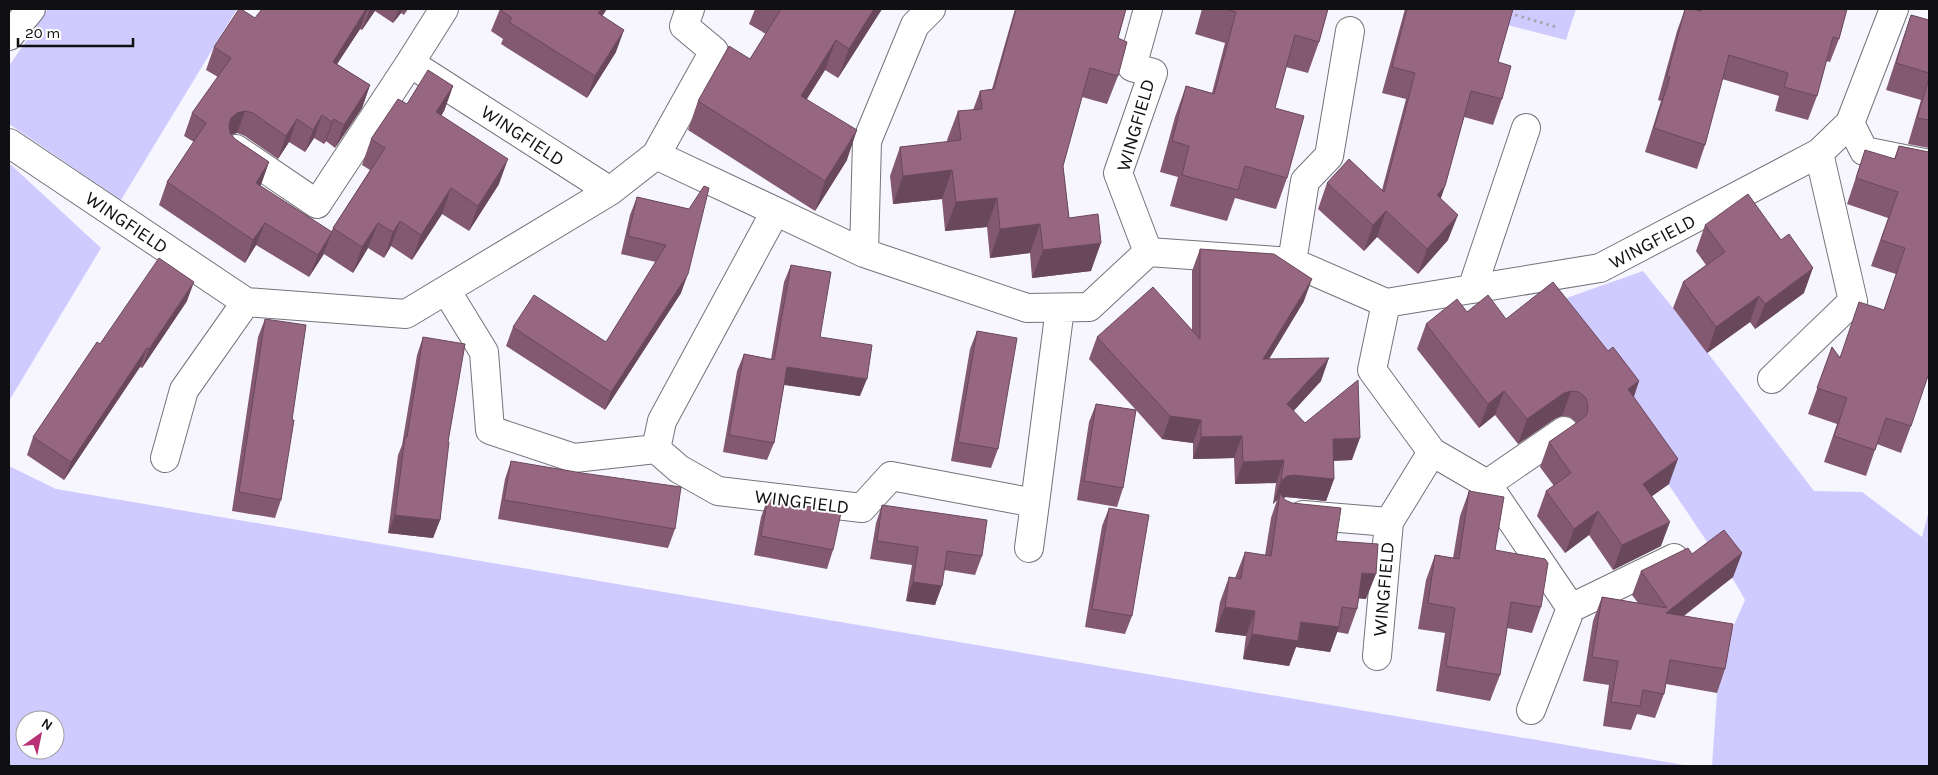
<svg xmlns="http://www.w3.org/2000/svg" width="1938" height="775" font-family="Karla,sans-serif">
  <style>
    .green { fill: #d0cbfe; fill-rule: evenodd }
    .lines { fill: none; stroke-linecap: round; stroke-linejoin: round }
    .minor-casing { stroke: #74737a; stroke-width: 30 }
    .tertiary-casing { stroke: #74737a; stroke-width: 30 }
    .path { stroke: #a7a6ad; stroke-width: 3; stroke-dasharray: 2.5 4; stroke-linecap: butt }
    .minor { stroke: #fff; stroke-width: 28 }
    .tertiary { stroke: #fff; stroke-width: 28 }
    .wall { fill: #825970 }
    .shaded-wall { fill: #6a485b }
    .building { fill: #976782; stroke: #6a485b }
    .labels { text-anchor: middle; stroke-width: 4; stroke-linejoin: round; paint-order: stroke }
    .street-label { font-size: 19px; fill: #100f12; stroke: #fff }
  </style>
  <rect width="100%" height="100%" fill="#f7f6ff"/>
  <path class="green" d="M48 9H237L121 200 9 124V66Z
    M1444 9H1576L1566 40Z
    M9 163 101 248 9 401Z
    M1643 271 1673 308 1814 491 1862 492 1922 537 1929 510V766H1712L1717 693 1724 648 1745 600C1732 575 1714 553 1699 530 1649 454 1596 380 1544 306Z
    M9 466 56 489 1690 766H9ZM25 720H55V750H25Z"/>
  <g class="lines">
    <defs>
      <path id="minor" d="M410 63 444 9
        M1850 123 1864 151 1929 164
        M9 143 246 302 406 314 610 191 656 155 864 253 1027 308 1089 307 1148 252 1292 262 1386 303 1600 268 1819 153 1850 123 1894 9
        M236 149 317 204 410 63 610 191
        M656 155 714 51 684 26 690 9
        M775 212 662 421 656 449 679 469 718 491 862 508 891 476 1035 503 1060 308
        M1148 252 1118 173 1153 73 1132 67 1148 9
        M864 253 867 141 915 25 931 9
        M1292 262 1305 181 1329 156 1350 31
        M1472 289 1526 128
        M446 290 484 352 490 430 574 458 656 449
        M1772 379 1853 301 1819 153
        M1432 452 1487 484 1571 608 1674 558
        M165 458 184 390 246 302
        M1487 484 1564 431
        M1303 515 1389 522 1432 452 1372 370 1386 303
        M1029 548 1035 503
        M1377 656 1389 522
        M1531 710 1571 608"/>
      <path id="tertiary" d="M9 36 31 9"/>
    </defs>
    <use href="#minor" class="minor-casing"/>
    <use href="#tertiary" class="tertiary-casing"/>
    <path class="path" d="M1509 13 1556 27"/>
    <use href="#minor" class="minor"/>
    <use href="#tertiary" class="tertiary"/>
  </g>
  <path class="wall" d="M262 9H408L404 15 401 13 393 23 375 11 362 30 360 29 337 64 370 85 362 108 335 148 326 141 324 144 314 138 305 152 289 142 278 159 245 136 237 133 232 135 235 139 269 162 260 186 331 232 333 228 370 170 362 165 371 139 407 104 453 86 444 111 441 116 499 184 469 231 442 214 412 260 391 246 384 258 368 248 353 273 324 254 309 277 256 245 245 263 159 205 167 182 194 142 184 136 192 113 218 77 206 70 214 47 255 18Z
    M500 9 603 16 616 52 587 98 501 44 503 39 491 31Z
    M755 9H882L838 78 825 70 807 99 847 160 815 211 688 130 698 101 750 59 766 34 749 24Z
    M1015 9H1126L1118 38V76L1107 104 1082 97 1063 166 1069 218 1091 271 1032 278 1030 253 990 258 987 227 945 231 942 199 893 204 890 176 900 147 948 142 947 140 958 111 973 110 980 91 992 89Z
    M1202 9H1328L1319 42 1308 73 1286 67 1275 108 1287 178 1276 209 1235 198 1227 221 1170 206 1178 177 1160 172 1175 117 1186 86 1212 93 1225 43 1195 34Z
    M1405 9H1513L1498 62 1502 99 1493 125 1464 117 1445 186 1441 198 1448 240 1418 274 1377 237 1364 251 1318 209 1327 183 1382 190 1406 99 1382 93Z
    M1685 9 1699 11 1700 9H1847L1839 39 1830 62 1826 61 1817 96 1808 120 1775 111 1779 96 1722 79 1705 145 1697 169 1645 152 1661 101 1658 100 1677 31Z
    M1911 15 1929 20V148L1908 144 1921 100 1886 90 1902 41Z
    M1899 146 1929 152 1911 426 1901 453 1877 444 1866 476 1824 462 1837 424 1808 414 1832 347 1839 357 1884 310 1896 274 1871 266 1888 218 1847 204 1865 150 1894 159Z
    M637 197 689 209 681 293 605 410 506 346 513 327 606 342 656 262 621 254 630 215Z
    M1705 225 1804 293 1755 329 1750 322 1707 353 1673 308 1683 282 1706 265 1696 251Z
    M1200 249 1304 301 1269 359 1321 381 1293 411 1305 423 1352 460 1333 461 1334 479 1326 501 1286 497 1283 498 1285 500 1336 541 1366 599 1359 598 1357 609 1348 634 1337 632 1330 652 1296 647 1289 666 1243 659 1246 636 1215 632 1220 602 1229 577 1235 578 1245 552 1265 555 1271 518 1277 500 1273 504 1276 483 1235 484 1234 458 1193 459V443L1162 439 1136 410 1123 488 1117 507 1077 500 1089 422 1096 404 1136 410 1089 359 1097 337 1192 330V271Z
    M791 265 820 337 860 396 784 385 774 443 767 460 723 452 737 371 744 354 771 359 784 282Z
    M187 301 142 368 140 367 64 480 27 455 33 437 100 344Z
    M1467 312 1506 319 1608 351 1639 381 1634 397 1669 484 1652 496 1661 546 1613 570 1589 535 1565 553 1537 516 1546 491 1554 486 1540 467 1549 442 1577 423 1570 417 1562 416 1556 418 1518 444 1495 415 1479 428 1417 349 1426 324Z
    M265 319 292 420 281 500 275 518 232 511 258 337Z
    M977 331 998 449 991 468 951 461 970 349Z
    M423 337 448 442 440 520 433 538 388 533 398 455 402 445 417 355Z
    M511 461 675 529 668 548 498 519 505 479Z
    M1469 491 1495 550 1541 607 1532 633 1507 628 1500 675 1490 701 1436 691 1445 633 1418 629 1426 580 1435 555 1453 558 1460 516Z
    M768 498 833 550 827 569 754 555 761 517Z
    M882 505 982 556 975 575 944 570 935 605 906 601 912 565 870 559 876 523Z
    M1109 508 1132 616 1125 634 1085 627 1102 526Z
    M1742 553 1733 577 1684 616 1725 669 1717 693 1666 684 1664 694 1655 718 1637 714 1631 730 1603 726 1609 685 1583 681 1593 621 1602 597 1638 603 1632 595 1641 571 1692 554Z"/>
  <path class="shaded-wall" d="M366 9H367L360 29 324 84 333 62Z
    M370 9H376L362 30Z
    M399 9H402L401 13 393 23Z
    M601 9H607L590 35 598 13Z
    M874 9H882L838 78 849 49Z
    M624 30 616 52 587 98 595 76Z
    M836 40 825 70 790 125 801 96Z
    M370 85 362 108 335 148 344 125Z
    M453 86 444 111 427 138 436 112Z
    M245 111 237 133 229 135 223 141 231 118 237 113Z
    M322 115 314 138 305 152 313 130Z
    M297 119 289 142 278 159 286 136Z
    M334 119 326 141 324 144 332 122Z
    M857 130 847 160 815 211 825 181Z
    M508 159 499 184 469 231 478 206Z
    M269 162 261 185 247 206 256 183Z
    M952 170 942 199 893 204 903 176Z
    M1445 186 1436 211 1437 195Z
    M451 188 442 214 412 260 421 235Z
    M997 198 987 227 945 231 956 202Z
    M1386 211 1377 237 1364 251 1373 225Z
    M1458 215 1448 240 1418 274 1427 249Z
    M400 221 391 246 384 258 393 232Z
    M265 223 256 245 245 263 253 240Z
    M378 223 368 248 353 273 362 247Z
    M1040 224 1030 253 990 258 1000 229Z
    M332 232 323 255 309 277 318 255Z
    M1101 243 1091 271 1032 278 1043 250Z
    M1813 268 1804 293 1755 329 1765 304Z
    M688 274 681 293 605 410 611 392Z
    M1312 279 1304 301 1255 382 1263 359Z
    M194 282 187 301 142 368 149 349Z
    M1759 296 1750 322 1707 353 1716 327Z
    M147 348 140 367 64 480 71 462Z
    M1329 358 1321 381 1279 427 1287 404Z
    M787 367 867 379 860 396 781 384Z
    M1639 381 1630 405 1628 389Z
    M1504 391 1495 415 1479 428 1488 404Z
    M1571 391 1562 416 1556 418 1518 444 1527 419 1564 393Z
    M1170 416 1201 420 1193 443 1162 439Z
    M1242 436 1234 458 1193 459 1201 437Z
    M1360 438 1352 460 1325 461 1333 439Z
    M1678 459 1669 484 1634 509 1643 484Z
    M1284 460 1276 483 1235 484 1243 462Z
    M1294 475 1334 479 1326 501 1286 497 1279 499 1280 493 1277 500 1273 504 1281 481 1287 476Z
    M1598 511 1589 535 1565 553 1574 529Z
    M395 515 440 520 433 538 388 533Z
    M1670 522 1661 546 1613 570 1622 545Z
    M1742 553 1733 577 1657 636 1666 613Z
    M1362 573 1376 574 1366 599 1353 598Z
    M913 582 942 586 935 605 906 601Z
    M1225 607 1255 611 1246 636 1215 632Z
    M1301 622 1339 627 1330 652 1296 647 1289 666 1243 659 1252 634Z"/>
  <path class="building" d="M239 9H241L255 18 262 9H366L333 62 370 85 344 125 334 119 332 122 322 115 313 130 297 119 286 136 253 113 245 111 237 113 231 118 229 125 230 133 235 139 269 162 256 183 332 232 318 255 265 223 253 240 167 182 206 123 192 113 231 58 214 47Z
    M499 9H601L598 13 624 30 595 76 509 22 512 18Z
    M781 9H874L849 49 836 40 801 96 857 130 825 181 698 101 729 46 750 59Z
    M1016 9H1126L1118 38 1127 42 1118 76 1090 68 1063 166 1069 218 1098 214 1101 243 1043 250 1040 224 1000 229 997 198 956 202 952 170 903 176 900 147 961 140 958 111 982 109 980 91 994 89Z
    M1225 9H1328L1319 42 1295 35 1275 108 1304 116 1287 178 1245 166 1238 190 1182 175 1189 146 1172 141 1186 86 1214 94 1236 12Z
    M1407 9H1513L1498 62 1511 66 1502 99 1471 91 1445 186 1437 195 1458 215 1427 249 1386 211 1373 225 1327 183 1349 159 1384 192 1415 73 1392 67Z
    M1685 9H1692L1701 11V9H1847L1839 39 1833 37 1817 96 1784 87 1788 73 1729 55 1705 145 1654 128 1670 77 1667 76Z
    M1911 15 1929 20V73L1896 63Z
    M428 70 453 86 436 112 508 159 478 206 451 188 421 235 400 221 393 232 378 223 362 247 333 228 385 148 371 139 398 99 407 104Z
    M1929 78V120L1917 118Z
    M1899 146 1929 152V373L1911 426 1886 418 1875 450 1834 436 1847 398 1817 388 1832 347 1840 358 1859 302 1884 310 1905 248 1881 240 1898 192 1856 178 1865 150 1895 159Z
    M704 186 709 188 688 274 611 392 513 327 534 295 606 342 666 245 628 236 637 197 689 209Z
    M1748 194 1781 240 1789 234 1813 268 1765 304 1759 296 1716 327 1683 282 1725 252 1705 225Z
    M1200 249 1274 254 1312 279 1263 359 1329 358 1287 404 1305 423 1358 380 1360 438 1333 439 1334 479 1294 475 1287 476 1281 481 1284 460 1243 462 1242 436 1201 437V420L1170 416 1097 337 1153 287 1200 339Z
    M159 258 194 282 149 349 147 348 71 462 33 437 97 342 100 344Z
    M791 265 831 272 820 337 872 345 867 379 787 367 774 443 729 435 744 354 774 360Z
    M1553 282 1608 351 1613 347 1639 381 1628 389 1678 459 1643 484 1670 522 1622 545 1598 511 1574 529 1546 491 1571 473 1549 442 1582 419 1587 414 1588 406 1586 398 1579 392 1571 391 1564 393 1527 419 1504 391 1488 404 1426 324 1457 299 1467 312 1488 295 1506 319Z
    M265 319 306 325 292 420H294L281 500 239 492Z
    M977 331 1017 338 998 449 958 442Z
    M423 337 465 344 448 442H449L440 520 395 515 405 437H407Z
    M1096 404 1136 410 1123 488 1084 481Z
    M511 461 582 473 681 487 675 529 504 500Z
    M1469 491 1504 497 1495 550 1545 559 1548 563 1541 607 1511 602 1500 675 1446 666 1455 608 1428 603 1435 555 1459 559Z
    M1280 493 1285 500 1292 503 1341 508 1336 541 1378 544 1376 574 1362 573 1357 609 1342 607 1339 627 1301 622 1298 641 1252 634 1255 611 1225 607 1229 577 1241 579 1245 552 1271 556Z
    M768 498 841 513 833 550 761 536Z
    M882 505 987 520 982 556 947 551 942 586 913 582 918 547 877 541Z
    M1109 508 1149 515 1132 616 1092 609Z
    M1724 530 1742 553 1666 613 1733 624 1725 669 1670 660 1664 694 1643 690 1640 706 1611 702 1618 661 1592 657 1602 597 1667 608 1641 571 1688 548 1692 554Z"/>
  <g class="labels">
    <g class="street-label">
      <text transform="translate(1135 125) rotate(-74)" y="7">WINGFIELD</text>
      <text transform="translate(523 135) rotate(33)" y="7">WINGFIELD</text>
      <text transform="translate(127 222) rotate(34)" y="7">WINGFIELD</text>
      <text transform="translate(1652 241) rotate(-28)" y="7">WINGFIELD</text>
      <text transform="translate(802 501) rotate(7)" y="7">WINGFIELD</text>
      <text transform="translate(1383 589) rotate(-85)" y="7">WINGFIELD</text>
    </g>
  </g>
  <rect width="1938" height="775" fill="none" stroke="#100f12" stroke-width="20"/>
  <g transform="translate(40 735) rotate(33)"><circle r="24" fill="#ffffff" stroke="#9f9fa0"/>
  <path d="M0-4L9 19L0 12L-9 19Z" fill="#b83174"/>
  <text y="-8" font-size="14" font-weight="bold" text-anchor="middle" fill="#100f12">N</text>
  </g>
  <path d="M18 38v8h115v-8" fill="none" stroke="#100f12" stroke-width="2.5"/>
  <text x="25" y="38" font-size="15" fill="#100f12" stroke="#ffffff" stroke-width="4" paint-order="stroke">20 m</text>
</svg>
